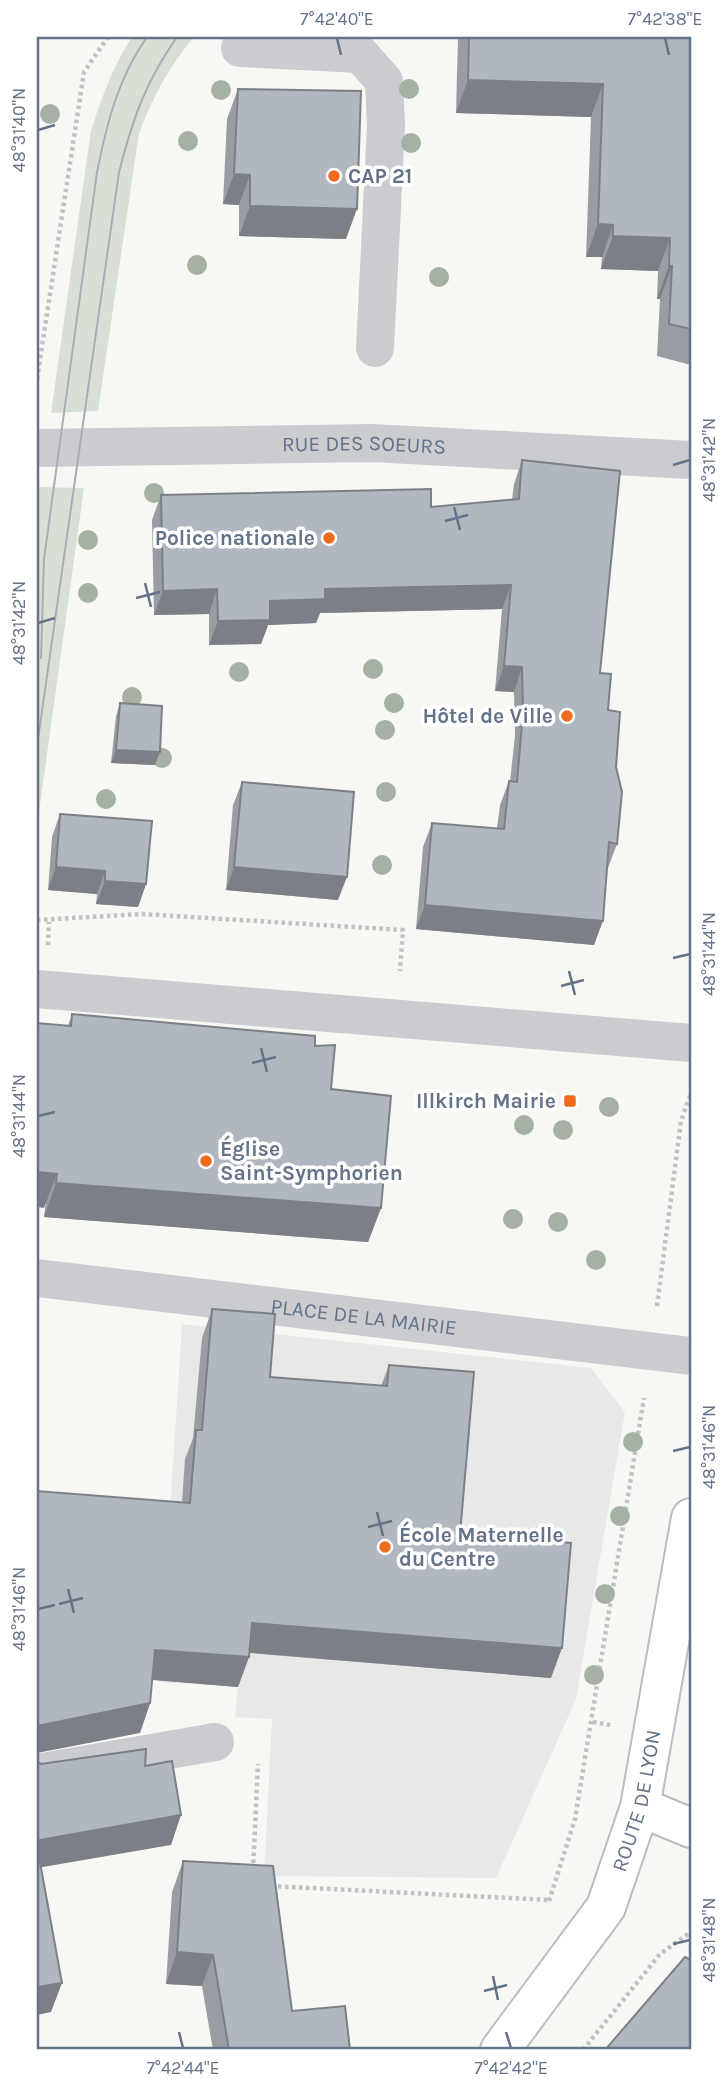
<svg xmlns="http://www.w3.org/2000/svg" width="728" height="2087" font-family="Karla,sans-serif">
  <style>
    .built { fill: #e8e8e8 }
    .green { fill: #d8e0d5 }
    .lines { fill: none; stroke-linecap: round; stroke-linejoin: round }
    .major-casing { stroke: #babdc2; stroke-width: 42 }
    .path { stroke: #c0c2c5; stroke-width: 4.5; stroke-dasharray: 3.5 3.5; stroke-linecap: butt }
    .minor { stroke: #caccd0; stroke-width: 38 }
    .major { stroke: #fff; stroke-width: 38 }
    .tram { stroke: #a9adb4; stroke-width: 2 }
    .tree { fill: #a5b2a3 }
    .wall { fill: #989da4 }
    .shaded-wall { fill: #7c8086 }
    .building { fill: #b1b7bf; stroke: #7c8086; stroke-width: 2 }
    .ticks { fill: none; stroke: #647388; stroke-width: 2.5 }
    .poi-dot { fill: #ef6b1d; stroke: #fff; stroke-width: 2.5 }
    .labels { text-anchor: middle; stroke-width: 7; stroke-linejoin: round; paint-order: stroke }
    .poi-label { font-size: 21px; font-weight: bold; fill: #647388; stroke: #fff; text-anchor: start }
    .street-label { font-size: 21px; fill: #647388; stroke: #fff }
    .neatline { fill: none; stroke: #647388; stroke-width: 2.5 }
    .ticks-label { font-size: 18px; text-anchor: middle; fill: #647388 }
  </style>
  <rect width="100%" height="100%" fill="#f7f8f4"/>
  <path class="built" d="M182 1324 591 1368 625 1412 576 1699 496 1878 264 1876 272 1719 235 1717 238 1687 159 1682Z"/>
  <path class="green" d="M132 37H194C169 66 153 97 139 133L98 411 51 413 91 130C102 97 113 66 132 37Z
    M39 487 84 488 37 826V507Z"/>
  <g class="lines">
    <defs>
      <g id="major">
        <path d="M640 1807 691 1828"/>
        <path id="s3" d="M500 2050 606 1907 640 1807 691 1518"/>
      </g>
    </defs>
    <use href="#major" class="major-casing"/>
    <path class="path" d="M37 379 84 72 108 37
      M37 920 142 914 403 930 400 971
      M48 945 49 922
      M657 1306 681 1121 691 1093
      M593 1722 610 1725
      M253 1870 258 1764
      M271 1886 549 1900
      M549 1901 575 1819 644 1398
      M583 2050 660 1954 691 1932"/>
    <g class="minor">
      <path d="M240 48 360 54 384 81 386 126 375 348"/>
      <path id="s1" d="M37 448 372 443 691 460"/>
      <path d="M37 989 691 1043"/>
      <path id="s2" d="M37 1278 691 1356"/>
      <path d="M37 1773 215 1742"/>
    </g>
    <use href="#major" class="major"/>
    <path class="tram" d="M41 658 44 559 97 172C107 123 118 78 147 37
      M37 746 119 172C133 118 145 83 177 37"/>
  </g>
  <g class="tree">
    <circle cx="409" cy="89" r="10"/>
    <circle cx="221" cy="90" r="10"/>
    <circle cx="50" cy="114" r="10"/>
    <circle cx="188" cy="141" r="10"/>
    <circle cx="411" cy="143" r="10"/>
    <circle cx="197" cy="265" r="10"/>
    <circle cx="439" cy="277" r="10"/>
    <circle cx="154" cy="493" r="10"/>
    <circle cx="88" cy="540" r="10"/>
    <circle cx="88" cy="593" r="10"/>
    <circle cx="373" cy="669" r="10"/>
    <circle cx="239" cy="672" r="10"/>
    <circle cx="132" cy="697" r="10"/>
    <circle cx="394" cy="703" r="10"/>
    <circle cx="385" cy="730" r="10"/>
    <circle cx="162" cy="758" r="10"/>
    <circle cx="386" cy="792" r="10"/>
    <circle cx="106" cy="799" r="10"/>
    <circle cx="382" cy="865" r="10"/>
    <circle cx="609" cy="1107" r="10"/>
    <circle cx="524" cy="1125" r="10"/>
    <circle cx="563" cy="1130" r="10"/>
    <circle cx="513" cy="1219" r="10"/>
    <circle cx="558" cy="1222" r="10"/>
    <circle cx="596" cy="1260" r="10"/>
    <circle cx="633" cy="1442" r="10"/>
    <circle cx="620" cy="1516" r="10"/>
    <circle cx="605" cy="1594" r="10"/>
    <circle cx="594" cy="1675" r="10"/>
  </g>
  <path class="wall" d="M458 37H691V365L657 356 660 299H657L658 271 601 269 602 257H586L591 117 456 113Z
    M238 89 346 239 239 236V205L223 204 227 119Z
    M522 460 600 673 608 710 616 767 617 844 608 868H607L594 945 416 929 423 847 432 823 497 828 500 805 509 781H510L515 736 514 692 495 691 502 609 320 613 316 623 268 625 261 644 209 645V614L154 615 152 520 161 495 431 507 512 500 514 484Z
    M120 703 155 765 111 763 116 716Z
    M242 782 338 900 226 890 233 805Z
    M60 814 146 884 138 907 96 904 97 894 48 890 52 837Z
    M72 1014 315 1046 331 1089 381 1208 368 1242 44 1217 68 1026Z
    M212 1309 270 1377 381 1386 389 1365 460 1534 551 1678 249 1653V1657L238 1687 152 1680 150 1703 140 1733 182 1502 185 1459 193 1438 202 1338Z
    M183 1861 292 2011 350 2050H213L202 1986 166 1984 172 1892Z"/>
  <path class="shaded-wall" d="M468 80 603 84 591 117 456 113Z
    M234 174 250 175 239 205 223 204Z
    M250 206 357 209 346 239 239 236Z
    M598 224 613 225 602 257H586Z
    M613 236 670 238 658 271 601 269Z
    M669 266H672L660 299H657Z
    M511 585 502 609 320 613 316 623 268 625 261 644 209 645 218 621 270 601 325 589Z
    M217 589 209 614 154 615 163 591Z
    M504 666 522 667 514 692 495 691Z
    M116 750 160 752 155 765 111 763Z
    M56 867 105 871 97 894 48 890Z
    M234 867 347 877 338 900 226 890Z
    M105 881 146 884 138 907 96 904Z
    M425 905 603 921 594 945 416 929Z
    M37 1172 57 1174 44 1208 37 1207Z
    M56 1183 381 1208 368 1242 44 1217Z
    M252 1623 562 1648 551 1678 241 1652Z
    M155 1650 249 1657 238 1687 144 1679Z
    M150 1703 140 1733 37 1753V1726Z
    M181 1815 171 1845 37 1868V1843L40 1840Z
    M177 1952 213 1955 202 1986 166 1984Z
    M62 1983 51 2012 37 2015V1987Z"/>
  <path class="building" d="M469 37H691V329L669 324 672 266H669L670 238 613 236V225L598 224 603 84 468 80Z
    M238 89 361 91 357 209 250 206V175L234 174Z
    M522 460 620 471 600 673 611 674 608 710 620 712 616 767 622 792 617 844 609 842 603 921 425 905 432 823 504 829 509 781 517 782 523 712 522 667 504 666 511 585 325 589V599L270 601V620L218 621 217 589 163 591 161 495 431 489V507L519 499Z
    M120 703 162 706 160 752 116 750Z
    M242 782 354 792 347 877 234 867Z
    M60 814 152 821 146 884 105 881V871L56 867Z
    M72 1014 315 1036V1046L335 1045 331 1089 391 1096 381 1208 56 1183 57 1174 37 1172V1023L71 1026Z
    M212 1309 275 1314 270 1377 387 1386 389 1365 474 1372 460 1534 571 1543 562 1648 252 1623 249 1657 155 1650 150 1703 37 1726V1491L190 1503 196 1430H202Z
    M146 1749 145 1766 172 1761 181 1815 40 1840 37 1843V1761L41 1764Z
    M37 1846 62 1983 37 1987Z
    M183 1861 273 1866 292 2011 345 2006 350 2050H229L213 1955 177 1952Z
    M685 1957 691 1960V2050H605Z"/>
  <path class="ticks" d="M337 38 341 55M665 38 669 55M38 130 55 125M673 465 690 460M454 507 460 530M445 521 468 515M145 583 151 607M136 598 160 592M38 623 55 618M673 958 690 954M569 971 575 995M561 986 584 980M261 1048 267 1072M252 1063 276 1057M38 1116 55 1112M673 1451 690 1447M377 1512 383 1536M368 1527 392 1521M68 1589 74 1613M59 1604 83 1598M38 1609 55 1605M673 1944 690 1940M493 1976 498 2000M484 1991 507 1985M179 2032 183 2048M506 2032 511 2048"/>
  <g class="poi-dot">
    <circle cx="334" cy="176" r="7"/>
    <circle cx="329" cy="538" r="7"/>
    <circle cx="567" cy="716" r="7"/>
    <rect x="563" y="1094" width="14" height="14" rx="3.5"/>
    <circle cx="206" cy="1161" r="7"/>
    <circle cx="385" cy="1547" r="7"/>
  </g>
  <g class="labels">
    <g class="poi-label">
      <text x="348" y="183">CAP 21</text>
      <text x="315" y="545" text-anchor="end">Police nationale</text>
      <text x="553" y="723" text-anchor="end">Hôtel de Ville</text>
      <text x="556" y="1108" text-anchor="end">Illkirch Mairie</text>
      <text x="220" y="1156">Église<tspan x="220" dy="24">Saint-Symphorien</tspan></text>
      <text x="399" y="1542">École Maternelle<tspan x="399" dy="24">du Centre</tspan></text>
    </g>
    <g class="street-label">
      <text dy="7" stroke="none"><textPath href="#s1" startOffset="327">RUE DES SOEURS</textPath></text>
      <text dy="7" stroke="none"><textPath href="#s2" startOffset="329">PLACE DE LA MAIRIE</textPath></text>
      <text dy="7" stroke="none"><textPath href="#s3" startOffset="289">ROUTE DE LYON</textPath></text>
    </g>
  </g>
  <rect width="728" height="2087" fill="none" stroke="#ffffff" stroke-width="77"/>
  <rect x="38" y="38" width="652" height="2010" class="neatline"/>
  <g class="ticks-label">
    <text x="337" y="25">7°42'40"E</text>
    <text x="665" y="25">7°42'38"E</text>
    <text transform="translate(19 130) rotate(-90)" y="6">48°31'40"N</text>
    <text transform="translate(709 460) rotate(-90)" y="6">48°31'42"N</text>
    <text transform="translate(19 623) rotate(-90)" y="6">48°31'42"N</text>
    <text transform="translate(709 954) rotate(-90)" y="6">48°31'44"N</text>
    <text transform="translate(19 1116) rotate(-90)" y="6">48°31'44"N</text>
    <text transform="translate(709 1447) rotate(-90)" y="6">48°31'46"N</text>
    <text transform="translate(19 1609) rotate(-90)" y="6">48°31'46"N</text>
    <text transform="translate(709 1940) rotate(-90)" y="6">48°31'48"N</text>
    <text x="183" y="2074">7°42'44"E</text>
    <text x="511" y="2074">7°42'42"E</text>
  </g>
</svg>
